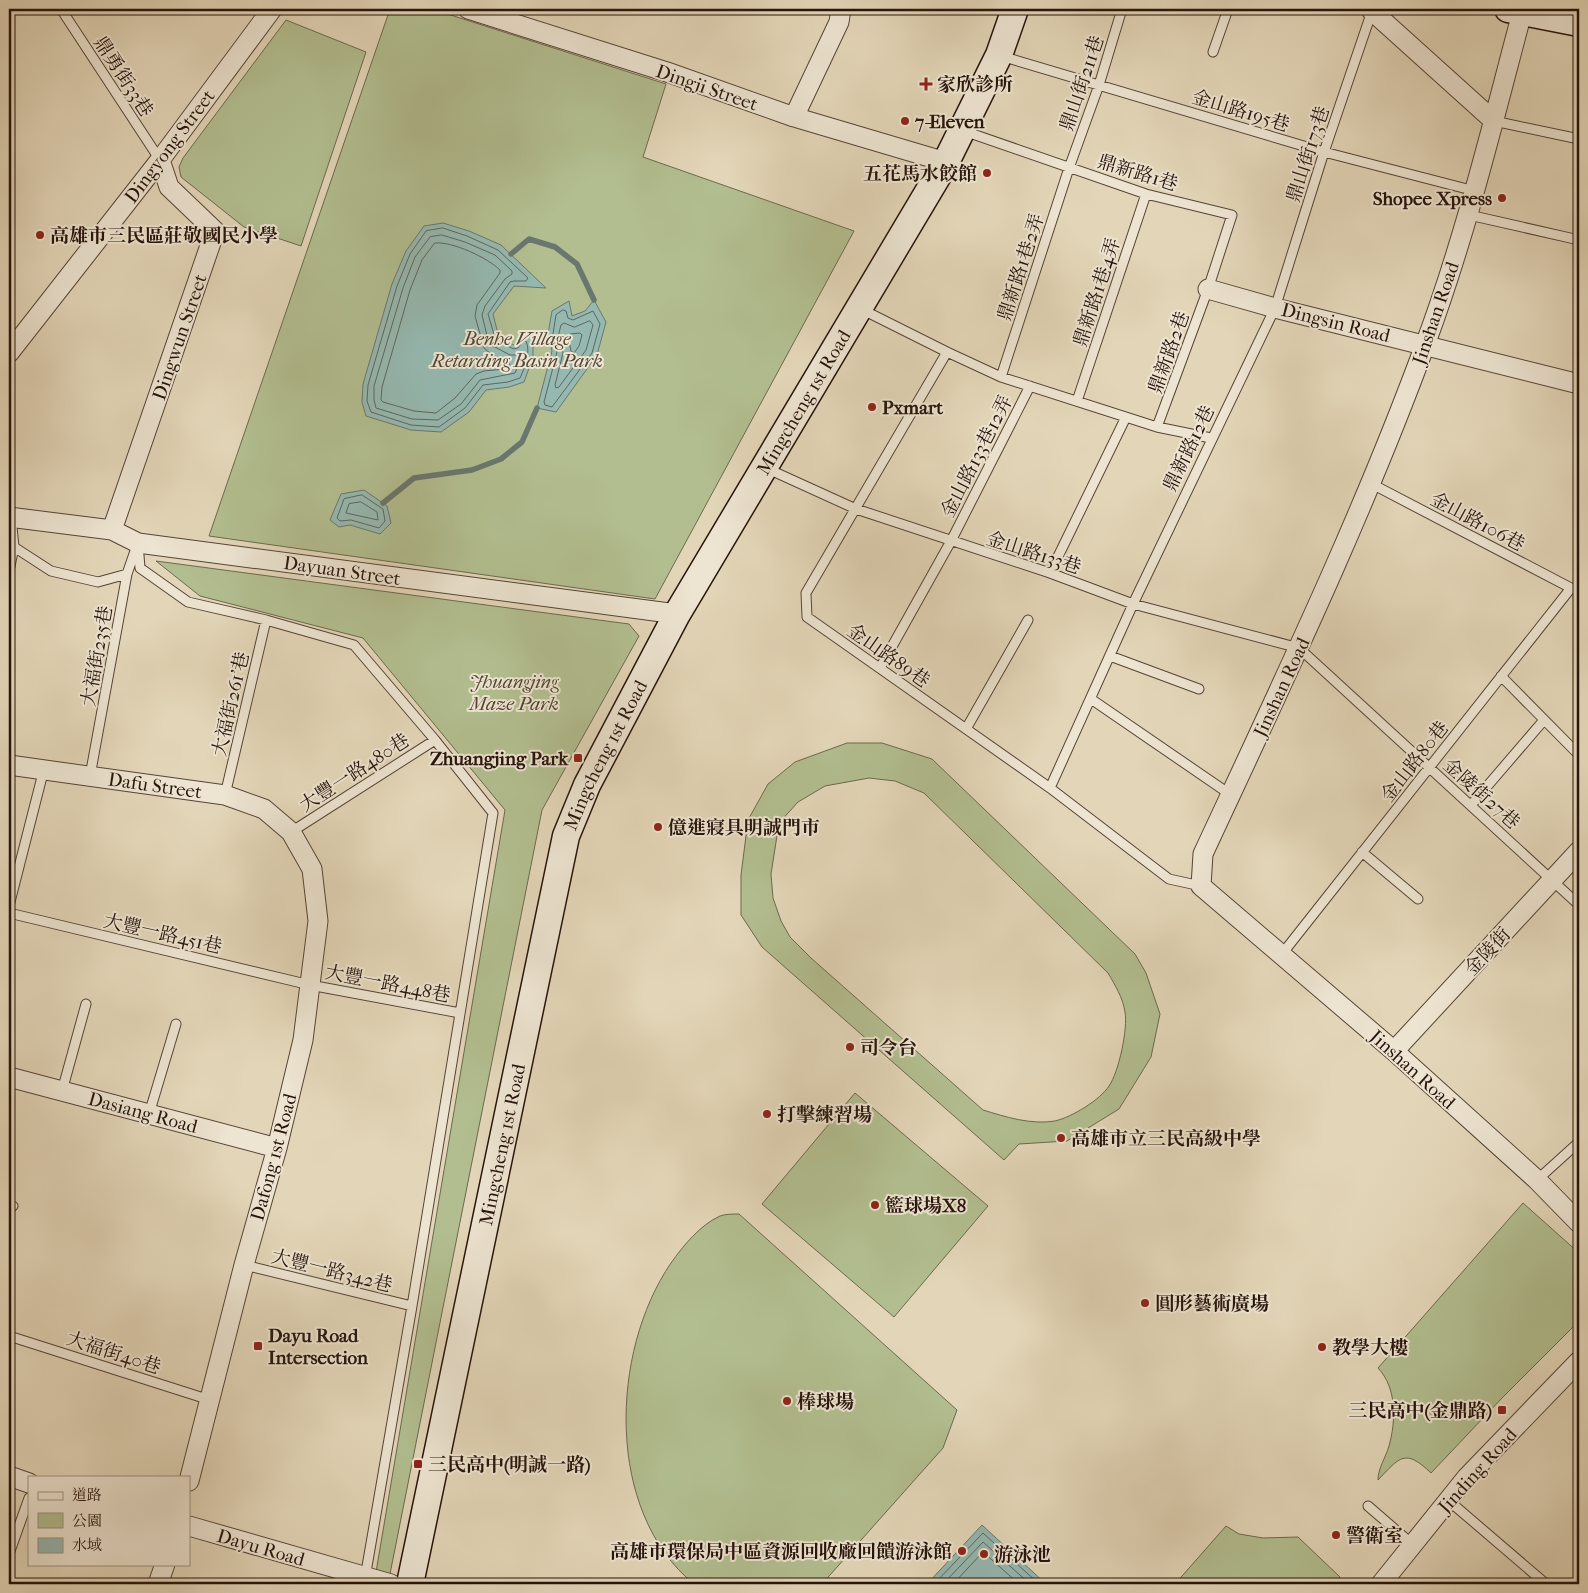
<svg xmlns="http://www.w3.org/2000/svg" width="1588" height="1593" font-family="'IM FELL French Canon','Noto Serif TC',serif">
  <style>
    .green { fill: #b2be90; stroke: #6c694e; fill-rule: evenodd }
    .water { fill: #95b9b1; stroke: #69776f }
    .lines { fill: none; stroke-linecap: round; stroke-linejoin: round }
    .shore { stroke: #5e665e; stroke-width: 1 }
    .stream { stroke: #69776f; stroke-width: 5.5 }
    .lane-casing { stroke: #564437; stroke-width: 11 }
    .street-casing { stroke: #564437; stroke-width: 21 }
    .secondary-casing { stroke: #27140c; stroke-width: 29 }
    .lane { stroke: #ede4d1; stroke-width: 9 }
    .street { stroke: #ede4d1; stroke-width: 19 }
    .secondary { stroke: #ede4d1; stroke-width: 26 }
    .poi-dot { fill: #8f2418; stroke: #ede4d1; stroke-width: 2 }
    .labels { text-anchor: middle; stroke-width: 4; stroke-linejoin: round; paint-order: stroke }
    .street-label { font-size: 19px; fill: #27140c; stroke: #ede4d1 }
    .poi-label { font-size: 19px; font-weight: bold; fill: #27140c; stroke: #ede4d1; text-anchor: start }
    .park-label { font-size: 19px; font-style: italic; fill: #514734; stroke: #ede4d1 }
  </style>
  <rect width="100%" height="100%" fill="#e3d6b8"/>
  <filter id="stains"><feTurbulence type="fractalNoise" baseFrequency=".004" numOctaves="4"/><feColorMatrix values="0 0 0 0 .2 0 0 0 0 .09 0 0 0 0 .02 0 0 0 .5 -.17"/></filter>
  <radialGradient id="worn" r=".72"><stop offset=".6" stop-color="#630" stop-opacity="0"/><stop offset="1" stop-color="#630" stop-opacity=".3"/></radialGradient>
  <path class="green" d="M390 9H432L666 84 643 157 854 231 655 599 209 536Z
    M286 20 366 52 301 246 244 227 181 177 179 167 183 158Z
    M156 561 629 624 639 636 542 810 388 1584H374L505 810 363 638 200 596Z
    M847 743H882L932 759 1135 954 1146 973 1160 1014 1151 1057 1119 1109 1067 1141 1019 1144 1004 1160 762 947 741 915V875L748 820 768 784 795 762ZM869 778 895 781 924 793 1108 973C1115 985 1123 998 1125 1012 1128 1028 1119 1072 1109 1086 1100 1100 1072 1117 1055 1121 1031 1125 1006 1117 983 1110L811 958 790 937 781 921 773 898 771 874 779 823 798 802 825 786Z
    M855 1093 988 1206 894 1317 762 1204Z
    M1523 1203 1579 1253V1321L1503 1397 1431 1473C1405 1448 1400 1457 1378 1480 1378 1468 1386 1457 1389 1446 1396 1421 1397 1388 1378 1368Z
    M739 1214 957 1410 943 1448 822 1584H694C605 1512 610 1352 671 1263 683 1246 700 1225 720 1216 725 1214 733 1214 739 1214Z
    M1226 1526 1239 1534 1263 1538 1298 1537 1340 1577 1335 1584H1175Z"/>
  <path class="water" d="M443 223 469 231 501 245 546 288 514 286 493 314 499 338 514 345 522 334 533 338V357L524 382 509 387 486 390 469 412 441 432 411 430 366 416 362 402 363 384 392 284 406 251 424 226Z
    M594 300 606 322 597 355 556 412 537 408 552 351 548 334 552 311 569 301 572 316 585 311Z
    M364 490 387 506 391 523 380 534 350 525 339 527 330 520 341 494Z
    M982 1525 1046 1584H927Z"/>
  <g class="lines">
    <path class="shore" d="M443 228 467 236 498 250 528 278 526 281H514L510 282 488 314 496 341 514 349 518 348 523 341H526C531 352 525 367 520 378L508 382 483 385 465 408 439 427 411 425 371 412 367 401 368 385 397 286 410 254 426 231Z
      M442 235 465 242 495 255 512 271V274L505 279 485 306 482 315 488 340 491 345 510 355H519L521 358 515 373 480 380 461 404 438 420 412 419 376 408 374 400V386L403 288 415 257 430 237Z
      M435 243C452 241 488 258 500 270V273L477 305 475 316 484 348 491 354 509 363 510 365 505 369 484 371 476 374 455 398 436 413 414 411 383 402 381 400 382 387 410 290 422 260Z
      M563 310 566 311 568 318 573 320 593 311 600 324 592 353 552 407 545 405 544 402 557 352 553 334 556 315Z
      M590 321 593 325 586 350 559 387 556 388 555 385 563 353 559 333 561 325 564 323 574 327Z
      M570 334 580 333 582 335 579 346 574 353 571 351 568 337Z
      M362 495 383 509 385 521 379 528 351 520 340 521 337 518 344 499Z
      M361 502 377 512 378 520 346 513 349 504Z
      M934 1584 983 1533 1039 1584
      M943 1584 983 1542 1030 1584
      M953 1584 983 1552 1019 1584"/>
    <path class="stream" d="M511 254 529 239 555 247 577 264 594 300
      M383 503 414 478 472 470 501 459 522 442 537 408"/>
    <defs>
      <path id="lane" d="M61 9 160 160
        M1213 52 1228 9
        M1001 56 1324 152 1475 191
        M1494 121 1579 139
        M964 131 1146 194 1232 215 1208 289 1157 427
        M1469 215 1579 240
        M861 309 947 352 1001 377 1157 427 1211 438
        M947 352 806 593 807 617 1050 788 1169 879 1201 886
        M1001 377 1069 168 1099 85 1122 9
        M1077 401 1146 194
        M768 469 856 509 1050 573 1133 604 1299 648 1579 905
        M1370 483 1571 588
        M9 518 11 517 14 547 51 571 98 582 127 574
        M138 543 140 568 188 602 266 620 354 645 435 740 493 813 412 1306 365 1578
        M9 571 14 547
        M1050 573 1126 417
        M1110 656 1199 689
        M880 668 951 541 1030 386
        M1501 676 1579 755
        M1091 699 1231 795
        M966 729 1028 620
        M90 776 127 574 136 548
        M1050 788 1133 604 1275 308 1324 152 1372 11
        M225 795 266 620
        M1471 805 1544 720
        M291 832 435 740
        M1362 852 1418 899
        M9 906 44 769
        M9 913 310 985 460 1013
        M1282 954 1571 588
        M62 1091 86 1004
        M149 1114 176 1024
        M1537 1180 1579 1142
        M9 1205 13 1206
        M244 1265 412 1306
        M9 1336 210 1400
        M1448 1500 1546 1584
        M1368 1506 1412 1544
        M9 1554 29 1498"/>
      <path id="street" d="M468 9 667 72 794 117 946 162
        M1372 9V11L1494 121
        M1523 9C1493 122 1466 235 1425 345 1361 519 1281 686 1203 854L1201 886 1394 1051 1537 1180 1579 1223
        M794 117 839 22 841 9
        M1208 289 1275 308 1579 384
        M9 353 160 160 272 9
        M9 517 112 530 138 543 677 614
        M112 530 215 231 169 187 160 160
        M9 765 225 795 264 809 291 832 312 869 318 921 303 1040 277 1148 244 1265 189 1481
        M1394 1051 1579 851
        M9 1077 277 1148
        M9 1476 29 1483
        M189 1526 391 1584
        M158 1584 165 1564
        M1381 1584 1467 1477 1579 1361"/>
      <g id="secondary">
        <path d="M1508 9 1579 23"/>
        <path id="s1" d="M410 1584 566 836 587 785 677 614 946 162 999 55 1015 9"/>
      </g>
    </defs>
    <use href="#lane" class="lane-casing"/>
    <use href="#street" class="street-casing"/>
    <use href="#secondary" class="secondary-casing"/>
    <use href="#lane" class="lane"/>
    <use href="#street" class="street"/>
    <use href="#secondary" class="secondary"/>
  </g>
  <g class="poi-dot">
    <path d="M923.5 76.5h5v5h5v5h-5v5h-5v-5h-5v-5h5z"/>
    <circle cx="905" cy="121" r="5"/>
    <circle cx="987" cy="173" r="5"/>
    <circle cx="1502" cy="198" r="5"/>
    <circle cx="40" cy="235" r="5"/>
    <circle cx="872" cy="407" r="5"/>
    <rect x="573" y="753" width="10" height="10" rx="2.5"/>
    <circle cx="658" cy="827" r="5"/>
    <circle cx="850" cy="1047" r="5"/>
    <circle cx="767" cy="1114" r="5"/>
    <circle cx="1061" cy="1138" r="5"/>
    <circle cx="875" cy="1205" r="5"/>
    <circle cx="1145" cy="1303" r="5"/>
    <rect x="253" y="1341" width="10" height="10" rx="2.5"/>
    <circle cx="1322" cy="1347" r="5"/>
    <circle cx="787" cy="1401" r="5"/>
    <rect x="1497" y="1405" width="10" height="10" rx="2.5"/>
    <rect x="413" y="1459" width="10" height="10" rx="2.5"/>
    <circle cx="1336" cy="1535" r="5"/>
    <circle cx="962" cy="1551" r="5"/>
    <circle cx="984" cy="1554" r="5"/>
  </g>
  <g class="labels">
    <g class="street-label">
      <text transform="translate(124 76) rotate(57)" y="7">鼎勇街33巷</text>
      <text transform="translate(1081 83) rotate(-71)" y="7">鼎山街211巷</text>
      <text transform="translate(707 87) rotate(19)" y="7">Dingji Street</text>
      <text transform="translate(1241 110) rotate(17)" y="7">金山路195巷</text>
      <text transform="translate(169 146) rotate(-53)" y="7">Dingyong Street</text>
      <text transform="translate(1307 154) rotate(-72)" y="7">鼎山街173巷</text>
      <text transform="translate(1138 172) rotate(17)" y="7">鼎新路1巷</text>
      <text transform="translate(1020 267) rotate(-72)" y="7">鼎新路1巷2弄</text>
      <text transform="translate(1096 292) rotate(-72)" y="7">鼎新路1巷4弄</text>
      <text transform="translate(1435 313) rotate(-71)" y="7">Jinshan Road</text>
      <text transform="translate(1336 322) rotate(14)" y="7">Dingsin Road</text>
      <text transform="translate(179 337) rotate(-71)" y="7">Dingwun Street</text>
      <text transform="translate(1168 352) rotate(-70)" y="7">鼎新路2巷</text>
      <text dy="7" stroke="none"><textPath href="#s1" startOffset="1259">Mingcheng 1st Road</textPath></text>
      <text transform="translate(1188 448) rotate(-64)" y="7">鼎新路12巷</text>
      <text transform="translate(976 456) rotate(-63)" y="7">金山路133巷12弄</text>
      <text transform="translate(1478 521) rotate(28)" y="7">金山路106巷</text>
      <text transform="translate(1034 552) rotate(18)" y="7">金山路133巷</text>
      <text transform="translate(342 570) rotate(8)" y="7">Dayuan Street</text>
      <text transform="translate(889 655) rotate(35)" y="7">金山路89巷</text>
      <text transform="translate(96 656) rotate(-80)" y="7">大福街235巷</text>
      <text transform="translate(1281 687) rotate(-65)" y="7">Jinshan Road</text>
      <text transform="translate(230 704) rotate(-77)" y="7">大福街261'巷</text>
      <text dy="7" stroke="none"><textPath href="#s1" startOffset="854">Mingcheng 1st Road</textPath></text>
      <text transform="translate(1414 761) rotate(-52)" y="7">金山路80巷</text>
      <text transform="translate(354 772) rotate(-33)" y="7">大豐一路480巷</text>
      <text transform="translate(155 785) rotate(8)" y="7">Dafu Street</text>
      <text transform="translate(1482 793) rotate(42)" y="7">金陵街27巷</text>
      <text transform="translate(163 933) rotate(13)" y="7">大豐一路451巷</text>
      <text transform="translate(1487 951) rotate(-47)" y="7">金陵街</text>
      <text transform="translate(388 983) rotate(11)" y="7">大豐一路448巷</text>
      <text transform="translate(1413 1069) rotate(42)" y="7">Jinshan Road</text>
      <text transform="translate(143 1112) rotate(15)" y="7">Dasiang Road</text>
      <text dy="7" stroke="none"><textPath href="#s1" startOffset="449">Mingcheng 1st Road</textPath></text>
      <text transform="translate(273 1157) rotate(-75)" y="7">Dafong 1st Road</text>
      <text transform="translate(332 1270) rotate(14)" y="7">大豐一路342巷</text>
      <text transform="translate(114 1352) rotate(18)" y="7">大福街40巷</text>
      <text transform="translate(1477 1470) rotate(-48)" y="7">Jinding Road</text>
      <text transform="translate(261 1547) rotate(16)" y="7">Dayu Road</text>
    </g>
    <g class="poi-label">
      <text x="937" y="91">家欣診所</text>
      <text x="915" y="128">7-Eleven</text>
      <text x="977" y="180" text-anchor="end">五花馬水餃館</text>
      <text x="1492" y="205" text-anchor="end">Shopee Xpress</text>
      <text x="50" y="242">高雄市三民區莊敬國民小學</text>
      <text x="882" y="414">Pxmart</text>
      <text x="568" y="765" text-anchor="end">Zhuangjing Park</text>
      <text x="668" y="834">億進寢具明誠門市</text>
      <text x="860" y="1054">司令台</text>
      <text x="777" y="1121">打擊練習場</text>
      <text x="1071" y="1145">高雄市立三民高級中學</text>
      <text x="885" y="1212">籃球場X8</text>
      <text x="1155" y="1310">圓形藝術廣場</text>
      <text x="268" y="1342">Dayu Road<tspan x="268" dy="22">Intersection</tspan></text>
      <text x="1332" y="1354">教學大樓</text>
      <text x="797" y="1408">棒球場</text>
      <text x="1492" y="1417" text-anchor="end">三民高中(金鼎路)</text>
      <text x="428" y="1471">三民高中(明誠一路)</text>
      <text x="1346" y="1542">警衛室</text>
      <text x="952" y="1558" text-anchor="end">高雄市環保局中區資源回收廠回饋游泳館</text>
      <text x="994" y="1561">游泳池</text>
    </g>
    <g class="park-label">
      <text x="517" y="345">Benhe Village<tspan x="517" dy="22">Retarding Basin Park</tspan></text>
      <text x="514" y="688">Jhuangjing<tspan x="514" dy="22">Maze Park</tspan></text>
    </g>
  </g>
  <rect width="1588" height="1593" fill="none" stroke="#e3d6b8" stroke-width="30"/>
  <rect x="10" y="10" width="1568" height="1573" fill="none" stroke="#27140c" stroke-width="2.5"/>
  <rect x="15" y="15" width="1558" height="1563" fill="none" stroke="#27140c"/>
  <rect x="28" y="1476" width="162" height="90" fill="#ede4d1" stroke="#9e9182"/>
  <rect x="38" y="1492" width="25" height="8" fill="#ede4d1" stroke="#9e9182"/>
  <text x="72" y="1500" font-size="15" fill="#27140c">道路</text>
  <rect x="38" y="1513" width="25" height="15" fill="#b2be90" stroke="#9e9182"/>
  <text x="72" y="1526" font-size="15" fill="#27140c">公園</text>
  <rect x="38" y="1538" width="25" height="15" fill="#95b9b1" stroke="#9e9182"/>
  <text x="72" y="1550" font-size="15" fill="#27140c">水域</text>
  <rect width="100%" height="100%" filter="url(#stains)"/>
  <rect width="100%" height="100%" fill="url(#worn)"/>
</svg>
